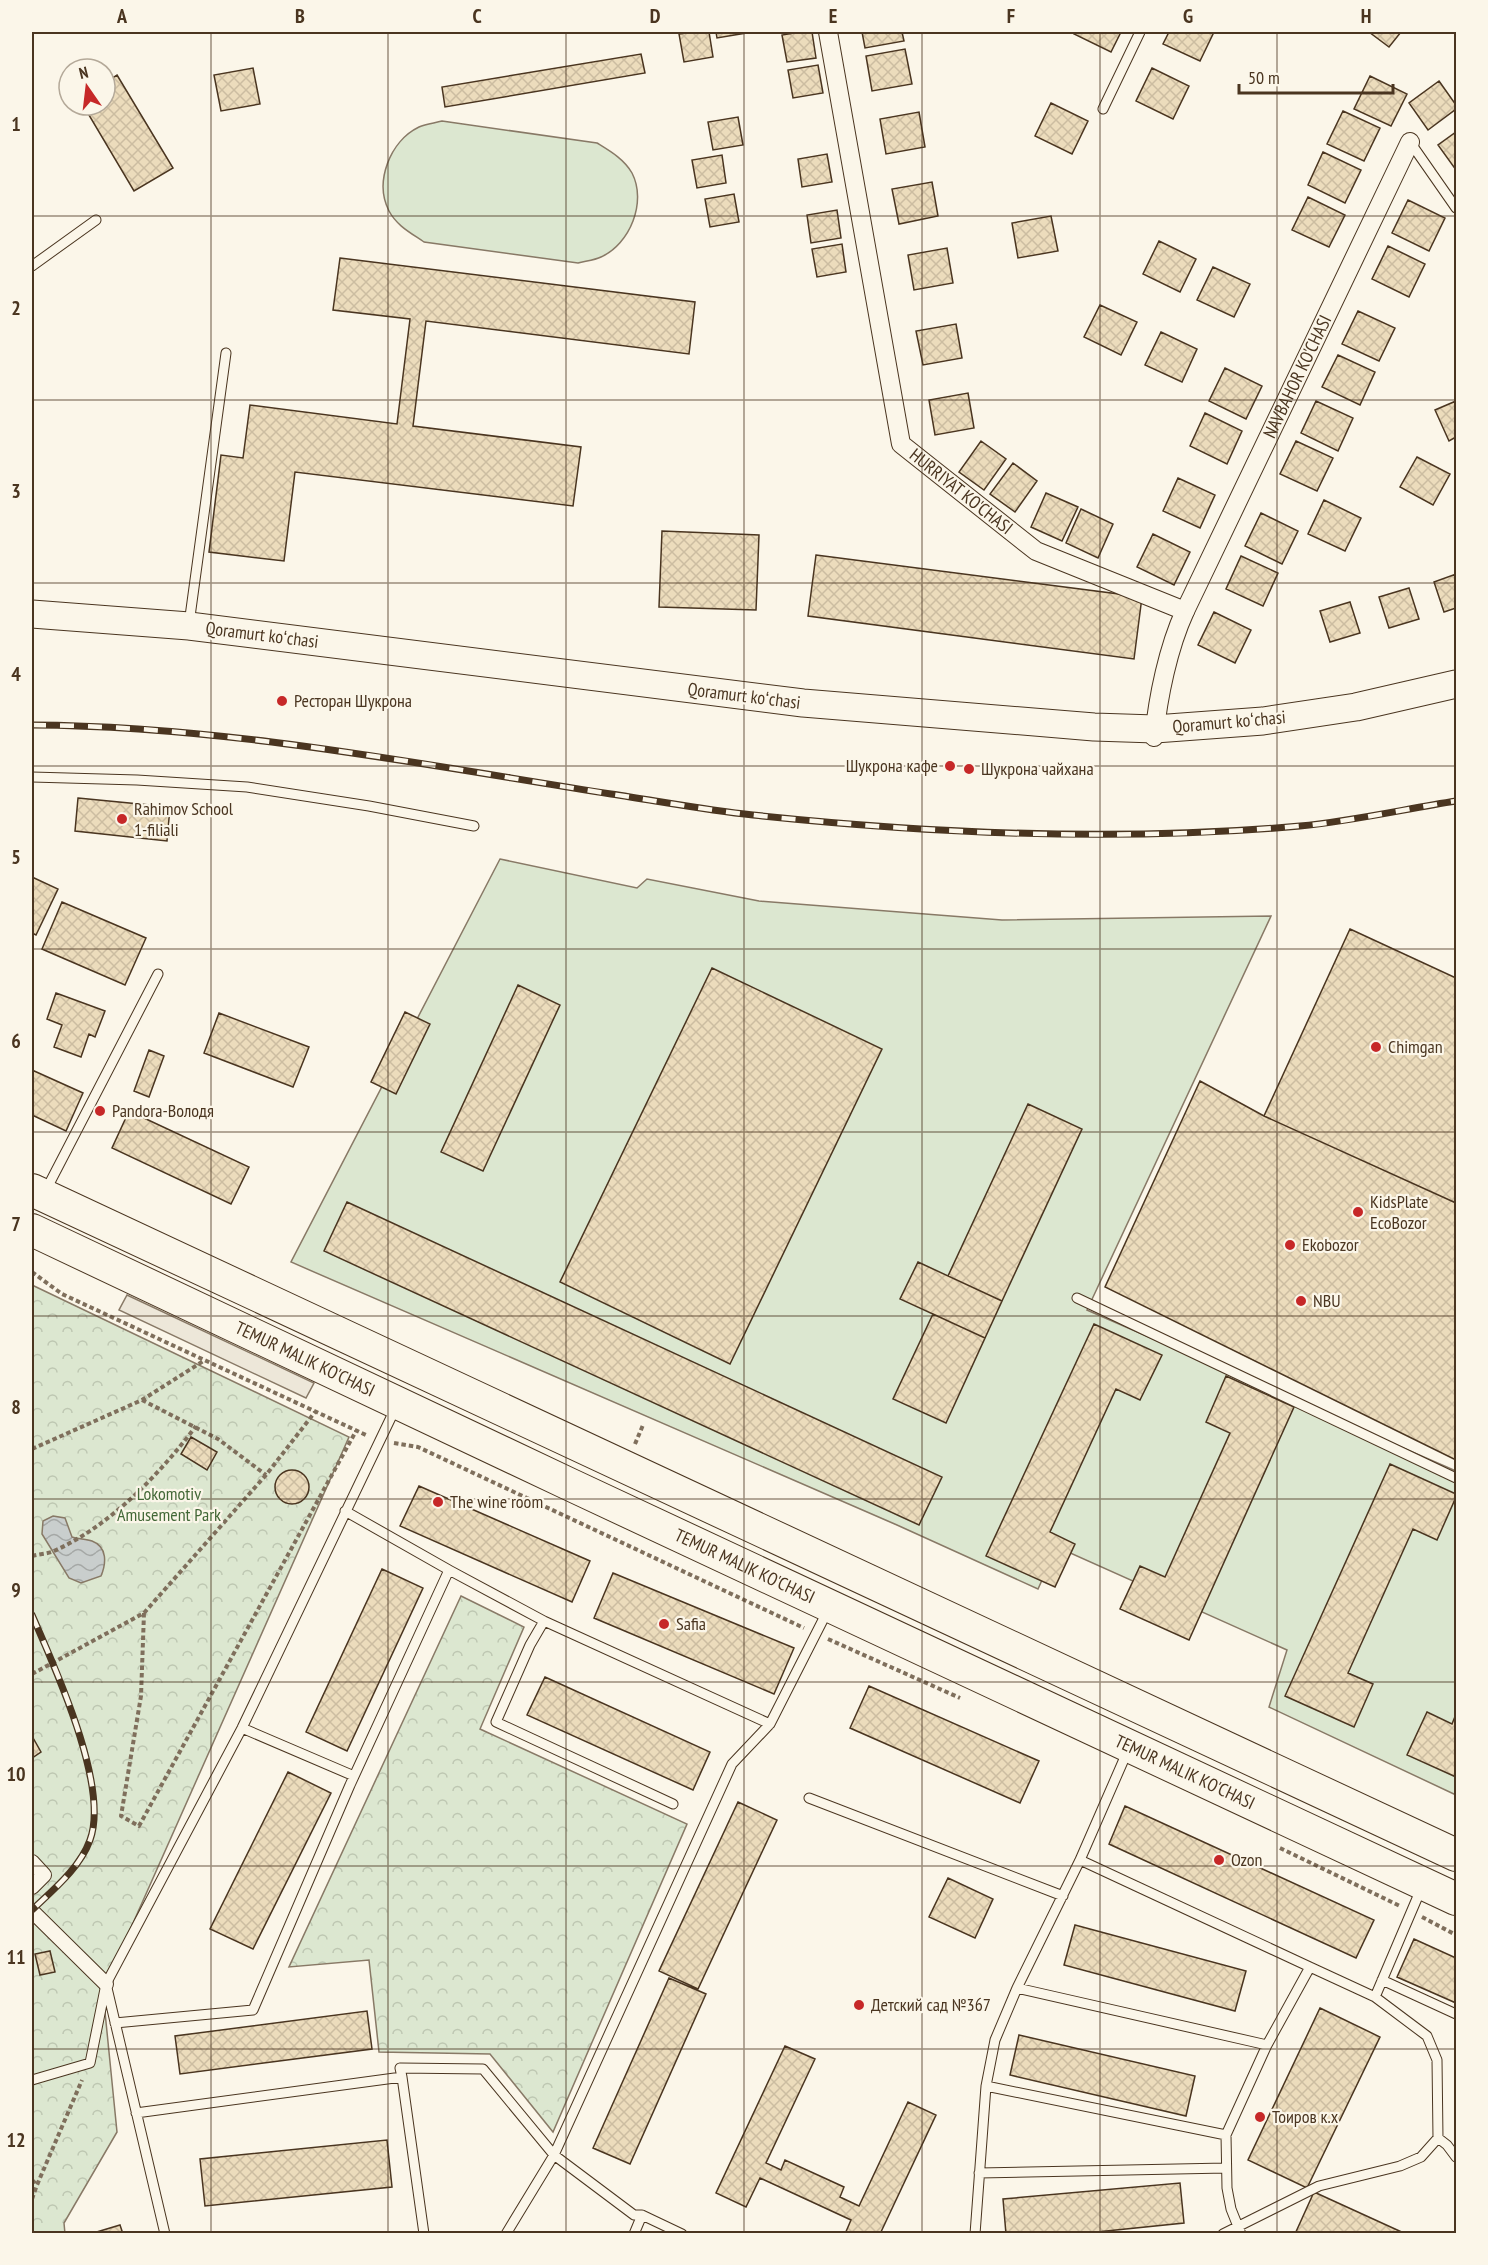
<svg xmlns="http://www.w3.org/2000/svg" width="1488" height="2265" font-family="'PT Sans Narrow',sans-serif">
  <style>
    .grass { fill: #dce7d0; stroke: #887966; stroke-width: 1.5 }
    .forest { fill: url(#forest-crowns); stroke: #887966; stroke-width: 1.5 }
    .parking { fill: #ede7d9; stroke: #887966; stroke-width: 1.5 }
    .water { fill: url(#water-waves); stroke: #887966; stroke-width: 1.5 }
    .building { fill: url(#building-cross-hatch); stroke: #4a3520; stroke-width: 1.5 }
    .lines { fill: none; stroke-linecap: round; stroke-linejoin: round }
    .service-casing { stroke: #4a3520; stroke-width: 11 }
    .pedestrian-casing { stroke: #4a3520; stroke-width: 16 }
    .minor-casing { stroke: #4a3520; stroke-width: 20 }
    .secondary-casing { stroke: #4a3520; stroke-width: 29 }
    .trunk-casing { stroke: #4a3520; stroke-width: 34 }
    .path { stroke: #7f6f5c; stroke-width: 4; stroke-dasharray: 4.5 3; stroke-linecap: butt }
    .service { stroke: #fbf6e9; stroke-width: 9 }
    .pedestrian { stroke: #fbf6e9; stroke-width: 14 }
    .minor { stroke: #fbf6e9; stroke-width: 18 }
    .secondary { stroke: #fbf6e9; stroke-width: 27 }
    .trunk { stroke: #fbf6e9; stroke-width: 32 }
    .rail-casing { stroke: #4a3520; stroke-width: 7 }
    .rail { stroke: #fbf6e9; stroke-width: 4.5; stroke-dasharray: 14; stroke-linecap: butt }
    .fence { stroke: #4a3520; stroke-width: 1.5; stroke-dasharray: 8 3; stroke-linecap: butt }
    .grid { fill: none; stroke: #4a3520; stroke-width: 1.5; stroke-opacity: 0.55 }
    .poi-dot { fill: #c62828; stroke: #fbf6e9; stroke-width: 2 }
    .labels { text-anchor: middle; stroke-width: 4.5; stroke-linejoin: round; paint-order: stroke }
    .street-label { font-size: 18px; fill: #4a3520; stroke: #fbf6e9 }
    .poi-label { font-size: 18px; fill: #4a3520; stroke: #fbf6e9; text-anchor: start }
    .park-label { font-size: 18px; fill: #436837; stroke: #fbf6e9 }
    .neatline { fill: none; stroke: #4a3520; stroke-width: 2 }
    .grid-label { font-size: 20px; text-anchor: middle; font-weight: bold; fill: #4a3520 }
  </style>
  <defs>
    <pattern id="forest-crowns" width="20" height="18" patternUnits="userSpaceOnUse" patternTransform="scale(1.5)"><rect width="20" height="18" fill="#dce7d0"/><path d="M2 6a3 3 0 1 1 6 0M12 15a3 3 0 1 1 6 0" fill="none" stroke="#bec7b2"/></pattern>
    <pattern id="water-waves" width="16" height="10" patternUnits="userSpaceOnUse" patternTransform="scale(1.5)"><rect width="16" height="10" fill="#c9cecd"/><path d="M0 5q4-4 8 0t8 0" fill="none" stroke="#a5a8a6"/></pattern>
    <pattern id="building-cross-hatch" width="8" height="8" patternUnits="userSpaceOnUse" patternTransform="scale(1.5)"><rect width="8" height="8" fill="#ecdcbc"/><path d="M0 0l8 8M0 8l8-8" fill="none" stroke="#ccbda1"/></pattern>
  </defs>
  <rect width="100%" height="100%" fill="#fbf6e9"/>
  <path class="grass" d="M442 121 597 143C610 151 624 159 632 173 647 202 630 244 601 257 595 260 586 261 578 263L424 242C411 233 397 226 389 211 374 182 390 141 419 127 426 124 435 123 442 121Z
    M500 859 637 888 647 879 759 901 1002 920 1271 916 1087 1310 1456 1471V1795L1269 1707 1287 1650 1057 1547 1038 1589 897 1525 291 1262Z"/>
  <path class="forest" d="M32 1285 349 1437 106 1984 105 2012 117 2132 64 2223 65 2234 32 2233Z
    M461 1596 524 1627 480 1729 687 1824 553 2132 490 2054 379 2052 369 1960 289 1967Z"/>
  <path class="parking" d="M127 1295 314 1383 306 1398 119 1310Z"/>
  <path class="water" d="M53 1516 65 1518 72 1537C78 1539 86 1539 92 1541 108 1547 106 1564 101 1576L81 1583 69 1578 42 1534 43 1521Z"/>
  <path class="building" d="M693 32H709L713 57 684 62 679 34Z
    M716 32H746V33L717 38Z
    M800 32H812L816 58 787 62 782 35Z
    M862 32H902L904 41 865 48Z
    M1075 32H1121L1111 52 1074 34Z
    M1169 32H1214L1200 61 1163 44Z
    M1369 32H1401L1389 47Z
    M905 49 912 84 872 91 866 56Z
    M641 54 645 73 445 107 442 87Z
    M818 65 823 93 793 98 788 70Z
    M253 68 260 104 221 111 214 75Z
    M1152 68 1189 86 1173 119 1136 101Z
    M117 75 173 168 134 191 83 105H105V83Z
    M1370 76 1407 94 1391 126 1354 109Z
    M1439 81 1456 105V109L1428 130 1409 103Z
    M1051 103 1088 121 1072 154 1035 136Z
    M1343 111 1380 128 1364 161 1327 144Z
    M919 112 925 147 886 154 880 119Z
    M738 117 743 145 713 150 708 122Z
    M1456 132V170L1438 145Z
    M1323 152 1361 170 1345 203 1308 185Z
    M827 154 832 182 802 187 798 159Z
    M722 155 726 183 697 188 692 160Z
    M932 182 938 216 899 224 892 189Z
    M734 194 739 222 710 227 705 199Z
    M1308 197 1345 215 1329 247 1292 230Z
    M1408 200 1445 218 1429 251 1392 233Z
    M837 210 841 238 811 243 807 215Z
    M1051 216 1058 251 1018 258 1012 223Z
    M1159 241 1196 259 1180 292 1143 274Z
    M842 244 846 272 817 277 812 249Z
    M1388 246 1425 264 1409 297 1372 279Z
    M947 248 953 283 914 290 908 255Z
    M340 258 695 302 689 354 426 321 413 426 581 447 573 506 295 472 284 561 209 552 221 455 243 458 250 405 397 424 410 319 333 310Z
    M1213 267 1250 284 1234 317 1197 300Z
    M1100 305 1137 322 1121 355 1084 337Z
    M1358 311 1395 328 1379 361 1342 344Z
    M956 324 962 358 923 365 916 331Z
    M1161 332 1197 349 1182 382 1145 365Z
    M1338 355 1375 372 1360 405 1322 387Z
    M1225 368 1262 386 1246 419 1209 401Z
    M968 393 974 428 935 435 929 400Z
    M1316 401 1353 418 1338 451 1301 433Z
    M1456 401V437L1449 441 1435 410Z
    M1205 413 1242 431 1227 464 1190 446Z
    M981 441 1006 459 984 490 959 472Z
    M1296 441 1333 458 1317 491 1280 474Z
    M1417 457 1450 474 1433 505 1400 487Z
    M1013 463 1037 481 1015 512 990 494Z
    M1178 478 1215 495 1200 528 1163 511Z
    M1046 493 1078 507 1062 541 1031 527Z
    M1324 500 1361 518 1345 551 1308 534Z
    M1081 509 1113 524 1098 558 1066 543Z
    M1261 513 1298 531 1282 564 1245 546Z
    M662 531 759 535 756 610 659 607Z
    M1153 534 1190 552 1174 585 1137 567Z
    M816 555 1142 597 1134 659 808 616Z
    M1241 556 1278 573 1263 606 1226 589Z
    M1456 574V608L1444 612 1434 582Z
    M1409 588 1419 619 1389 628 1379 597Z
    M1350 602 1360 633 1330 642 1320 611Z
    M1214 612 1251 630 1235 663 1198 645Z
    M78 798 170 807 167 841 75 831Z
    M32 877 58 889 36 935 32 933Z
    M62 902 146 938 125 985 42 949Z
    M1350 929 1456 978V1203L1264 1116Z
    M712 968 882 1049 730 1364 560 1282Z
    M518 985 560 1005 483 1171 441 1152Z
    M56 993 105 1011 95 1037 89 1034 81 1057 54 1047 62 1025 47 1019Z
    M405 1012 430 1024 396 1094 371 1082Z
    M219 1013 309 1047 293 1087 204 1053Z
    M149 1050 164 1056 149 1097 134 1091Z
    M32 1070 83 1093 66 1131 32 1115Z
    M1200 1081 1264 1116 1456 1203V1460L1105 1287Z
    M1028 1104 1082 1129 1002 1301 948 1276Z
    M129 1111 249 1167 231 1204 112 1148Z
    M347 1202 942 1477 919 1525 324 1251Z
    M918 1262 1002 1301 985 1338 900 1299Z
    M933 1314 985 1338 946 1423 893 1399Z
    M1094 1324 1162 1355 1140 1400 1116 1389 1050 1532 1075 1544 1055 1587 986 1556Z
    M1226 1376 1294 1407 1189 1640 1120 1609 1140 1566 1165 1577 1230 1433 1206 1422Z
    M191 1437 217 1452 207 1470 181 1454Z
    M1390 1464 1456 1494V1497L1437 1540 1413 1529 1348 1673 1373 1684 1354 1727 1285 1696Z
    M275 1487a17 17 0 1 1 34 0a17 17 0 1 1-34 0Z
    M419 1486 590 1561 572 1602 400 1526Z
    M382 1569 423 1588 347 1751 306 1732Z
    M613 1573 794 1648 774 1694 594 1618Z
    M545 1677 710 1752 693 1790 527 1715Z
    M869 1686 1039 1761 1020 1803 850 1728Z
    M1427 1712 1452 1724 1456 1714V1777L1407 1755Z
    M32 1736 41 1752 32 1758Z
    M288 1772 331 1793 253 1949 210 1929Z
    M738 1802 777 1820 698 1989 659 1971Z
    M1125 1806 1374 1920 1356 1958 1109 1844Z
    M948 1878 993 1899 975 1938 929 1917Z
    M1075 1925 1246 1971 1235 2011 1064 1965Z
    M1414 1939 1456 1958V2003L1397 1977Z
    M50 1951 55 1972 40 1975 35 1954Z
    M669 1978 706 1994 630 2164 593 2148Z
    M1320 2008 1380 2037 1307 2188 1248 2160Z
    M367 2011 372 2049 180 2074 175 2036Z
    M1019 2035 1195 2076 1186 2116 1010 2075Z
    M785 2046 815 2059 766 2163 781 2170 785 2160 844 2187 840 2197 859 2206 908 2102 936 2115 880 2234H845L851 2220 760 2178 746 2207 716 2193Z
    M387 2140 392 2187 205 2206 200 2159Z
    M1180 2183 1184 2223 1077 2234H1006L1003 2199Z
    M1314 2192 1406 2234H1295Z
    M120 2225 123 2234H90Z"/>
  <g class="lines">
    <defs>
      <path id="service" d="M1103 109 1140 32
        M1410 142 1456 208
        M32 266 96 220
        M189 624 226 353
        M32 777 137 780 247 787 369 806 474 826
        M46 1190 158 974
        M1077 1298 1456 1478
        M449 1570 544 1621
        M242 1728 354 1776
        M809 1798 1063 1896
        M673 1804 496 1722 530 1645 544 1621 770 1724
        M1080 1860 1310 1967 1267 2045 1226 2135 1227 2188 1231 2209 1241 2234
        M1310 1967 1375 1997 1421 1889
        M1382 1980 1456 2014
        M107 1988 165 2234
        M1017 1988 1267 2045
        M1375 1997 1427 2036 1437 2060 1438 2138
        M115 2023 253 2010 350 1785 449 1570 345 1511
        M402 2077 424 2234
        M32 2080 90 2063 106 1984 242 1728 396 1407
        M986 2086 1226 2135
        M136 2113 402 2077 400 2068 483 2069 554 2155 634 2215H642L682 2234
        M979 2173 1226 2168
        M506 2234 554 2155 732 1764 770 1724 828 1610
        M634 2234 642 2215
        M975 2234 986 2086 995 2040 1017 1988 1080 1860 1128 1750
        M1223 2234 1319 2186 1400 2166 1421 2157 1438 2138 1447 2145 1456 2157"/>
      <path id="pedestrian" d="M32 1862 44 1875 32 1887
        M32 1911 106 1984"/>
      <g id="minor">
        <path id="s1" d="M828 32 901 444 1036 551 1185 611C1168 648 1158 697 1154 737"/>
        <path id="s2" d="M1185 611 1410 142"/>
      </g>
      <path id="secondary" d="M32 614 189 626 803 703 1094 727 1155 729 1263 721 1356 707 1456 684"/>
      <g id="trunk">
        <path d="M32 1190 1456 1855"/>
        <path id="s3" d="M32 1230 569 1484 1456 1899"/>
      </g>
    </defs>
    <use href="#service" class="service-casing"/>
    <use href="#pedestrian" class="pedestrian-casing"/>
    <use href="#minor" class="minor-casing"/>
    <use href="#secondary" class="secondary-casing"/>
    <use href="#trunk" class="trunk-casing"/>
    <path class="path" d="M32 1272 62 1294 366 1435
      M142 1400 218 1439 266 1475
      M394 1443 418 1447 804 1628
      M635 1444 643 1425
      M32 1449 142 1400 205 1360
      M32 1556C39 1554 47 1554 54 1551 110 1526 160 1474 196 1426
      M144 1613 141 1696 121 1816 139 1826 356 1431
      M828 1639 960 1698
      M32 1674 144 1613 266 1475 315 1412
      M1280 1848 1400 1906
      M1422 1917 1456 1935
      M32 2180 37 2185 82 2080
      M32 2199 37 2185"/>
    <use href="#service" class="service"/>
    <use href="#pedestrian" class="pedestrian"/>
    <use href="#minor" class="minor"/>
    <use href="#secondary" class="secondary"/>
    <use href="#trunk" class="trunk"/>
    <defs>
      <path id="rail" d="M32 725C226 726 419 764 611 794 658 801 706 810 753 815 935 834 1118 842 1300 826 1352 821 1405 809 1456 801
        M32 1615C54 1666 110 1786 90 1840 80 1868 53 1890 32 1910"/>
    </defs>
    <use href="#rail" class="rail-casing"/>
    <use href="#rail" class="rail"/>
    <path class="fence" d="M656 2234H657"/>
  </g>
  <path class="grid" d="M211 32V2234M388 32V2234M566 32V2234M744 32V2234M922 32V2234M1100 32V2234M1277 32V2234M32 216H1456M32 400H1456M32 583H1456M32 766H1456M32 949H1456M32 1132H1456M32 1316H1456M32 1499H1456M32 1682H1456M32 1866H1456M32 2049H1456"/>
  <g class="poi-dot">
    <circle cx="282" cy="701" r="6"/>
    <circle cx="950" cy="766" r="6"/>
    <circle cx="969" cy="769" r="6"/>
    <circle cx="122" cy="819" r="6"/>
    <circle cx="1376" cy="1047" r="6"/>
    <circle cx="100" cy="1111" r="6"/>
    <circle cx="1358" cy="1212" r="6"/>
    <circle cx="1290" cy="1245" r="6"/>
    <circle cx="1301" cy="1301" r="6"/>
    <circle cx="438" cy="1502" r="6"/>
    <circle cx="664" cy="1624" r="6"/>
    <circle cx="1219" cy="1860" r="6"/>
    <circle cx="859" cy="2005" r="6"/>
    <circle cx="1260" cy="2117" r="6"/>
  </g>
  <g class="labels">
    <g class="street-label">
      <text dy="6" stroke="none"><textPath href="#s2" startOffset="260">NAVBAHOR KO'CHASI</textPath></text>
      <text dy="6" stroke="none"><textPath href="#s1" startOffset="495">HURRIYAT KO'CHASI</textPath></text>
      <text transform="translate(262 635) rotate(7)" y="6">Qoramurt koʻchasi</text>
      <text transform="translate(744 696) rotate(7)" y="6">Qoramurt koʻchasi</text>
      <text transform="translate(1229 722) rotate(-5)" y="6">Qoramurt koʻchasi</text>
      <text dy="6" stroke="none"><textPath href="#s3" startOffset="302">TEMUR MALIK KO'CHASI</textPath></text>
      <text dy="6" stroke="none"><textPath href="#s3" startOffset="788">TEMUR MALIK KO'CHASI</textPath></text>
      <text dy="6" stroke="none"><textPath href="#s3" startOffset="1274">TEMUR MALIK KO'CHASI</textPath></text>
    </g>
    <g class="poi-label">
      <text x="294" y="707">Ресторан Шукрона</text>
      <text x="938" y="772" text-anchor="end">Шукрона кафе</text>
      <text x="981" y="775">Шукрона чайхана</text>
      <text x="134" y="815">Rahimov School<tspan x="134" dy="21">1-filiali</tspan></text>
      <text x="1388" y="1053">Chimgan</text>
      <text x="112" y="1117">Pandora-Володя</text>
      <text x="1370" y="1208">KidsPlate<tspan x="1370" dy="21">EcoBozor</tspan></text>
      <text x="1302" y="1251">Ekobozor</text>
      <text x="1313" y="1307">NBU</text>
      <text x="450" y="1508">The wine room</text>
      <text x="676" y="1630">Safia</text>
      <text x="1231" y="1866">Ozon</text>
      <text x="871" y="2011">Детский сад №367</text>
      <text x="1272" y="2123">Тоиров к.х</text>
    </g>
    <g class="park-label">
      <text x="169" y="1500">Lokomotiv<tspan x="169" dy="21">Amusement Park</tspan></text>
    </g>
  </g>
  <rect width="1488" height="2265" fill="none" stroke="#fbf6e9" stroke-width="66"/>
  <g transform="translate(87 87) rotate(346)"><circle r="28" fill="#fbf6e9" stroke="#b4a999" stroke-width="1.5"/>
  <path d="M0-4.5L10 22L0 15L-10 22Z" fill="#c62828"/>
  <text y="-9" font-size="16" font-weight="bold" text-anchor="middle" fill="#4a3520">N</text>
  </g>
  <path d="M1239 84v9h154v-9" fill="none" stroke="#4a3520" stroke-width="3"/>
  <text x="1248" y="84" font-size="18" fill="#4a3520" stroke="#fbf6e9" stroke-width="4.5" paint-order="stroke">50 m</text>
  <rect x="33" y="33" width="1422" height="2199" class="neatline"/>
  <g class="grid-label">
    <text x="122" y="23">A</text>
    <text x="300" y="23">B</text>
    <text x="477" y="23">C</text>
    <text x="655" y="23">D</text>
    <text x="833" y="23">E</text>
    <text x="1011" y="23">F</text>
    <text x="1188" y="23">G</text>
    <text x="1366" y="23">H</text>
    <text x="16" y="131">1</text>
    <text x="16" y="315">2</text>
    <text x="16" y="498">3</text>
    <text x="16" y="681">4</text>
    <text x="16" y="864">5</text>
    <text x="16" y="1048">6</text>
    <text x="16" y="1231">7</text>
    <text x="16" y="1414">8</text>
    <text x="16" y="1597">9</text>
    <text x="16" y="1781">10</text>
    <text x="16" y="1964">11</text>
    <text x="16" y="2147">12</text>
  </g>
</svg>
